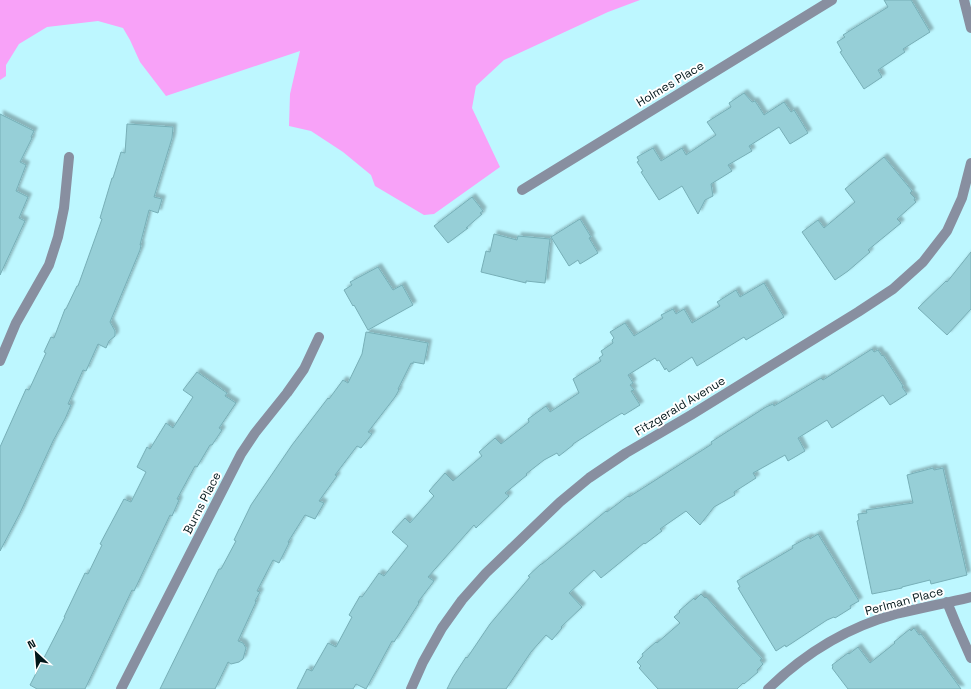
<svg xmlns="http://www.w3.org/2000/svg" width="971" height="689" font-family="'Space Grotesk',sans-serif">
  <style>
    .green { fill: #f8a2f8 }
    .building { fill: #96cfd7; stroke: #77afb7; filter: url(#shadow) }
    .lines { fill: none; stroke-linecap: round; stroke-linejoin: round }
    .minor { stroke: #888fa0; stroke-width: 10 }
    .labels { text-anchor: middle; stroke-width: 4; stroke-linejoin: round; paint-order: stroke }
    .street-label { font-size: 12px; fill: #011619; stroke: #fff }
  </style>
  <defs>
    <filter id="shadow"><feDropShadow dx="3.5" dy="-3.5" stdDeviation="1" flood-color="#0004"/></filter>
  </defs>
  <rect width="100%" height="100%" fill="#bdf7ff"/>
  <path class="green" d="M0 0H640L608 12 504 60 476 86 472 108 500 167 434 214 424 215 375 186 371 175 343 152 311 131 289 126 290 94 300 51 166 96 140 62 130 40 123 28 98 21 47 27 19 44 6 65V76L0 80Z"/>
  <path class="building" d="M884 0H911L930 32 903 49 905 52 878 70 882 77 864 89 840 52 842 51 837 42 845 37 843 35 888 7Z
    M744 93 752 102 755 101 764 115 784 102 791 112 794 110 808 133 790 144 779 127 749 146 752 151 728 165 732 171 711 184 713 196 705 200 698 214 682 186 659 200 641 172 643 171 637 162 639 161 637 157 653 148 661 161 682 148 686 155 716 135 707 122 731 107 729 103Z
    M0 114 34 131 31 137 32 138 20 162 26 165 16 191 28 197 19 218 25 221 0 275Z
    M127 124 173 127 172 138 154 197 162 199 158 213 149 210 140 245H141L140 250 110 322 115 331V336L109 341 106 348 98 344 86 371 83 370 68 404 71 405 65 419 53 441 20 513 0 551V447L26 389 29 390 46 353 44 352 51 337 54 338 65 309H66L77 286H78L102 219 100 218 112 178H113L121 152 125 153Z
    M884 157 912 191 910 193 915 198 914 200 916 202 897 219 901 223 868 250 870 252 848 271 835 280 802 232 818 220 824 228 855 202 845 189Z
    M472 197 483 211 480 213 482 214 466 228H468L448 243 434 226Z
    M580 219 591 237 589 238 598 253 580 264 578 260 569 266 551 237Z
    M494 234 517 240 518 236 550 239 545 283 526 281V283L481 272 486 251 490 252Z
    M971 252V309L947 335 918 308 946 281 947 282Z
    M378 267 393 290 402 285 413 305 368 330 354 305 353 306 344 290 352 285 350 282Z
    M764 283 784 317 746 340 744 337 697 366 692 357 669 372 666 368 665 370 659 360 657 361 655 358 628 375 633 383 630 385 634 390 631 391 640 405 624 415 622 413 604 424 573 444V445L559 456 557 453 544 460 526 474 527 475 505 493 509 496 476 528 474 525 428 577 434 581 418 602 419 603 394 642 392 641 366 689 356 684 353 689H297L307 669 312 671 328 643 336 647 352 617 349 615 360 596 362 597 379 573 384 576 408 546 392 532 405 518 410 523 434 496 429 491 445 473 453 481 482 456 479 452 495 438 501 444 529 422 528 419 546 406 550 412 579 393 573 379 601 361 599 358 603 355 601 351 613 343 612 340 614 338 610 332 625 323 634 336 663 318 661 315 673 309 676 314 684 309 692 323 720 306 717 302 736 290 740 297Z
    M366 332 428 343 424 364 413 362V364L411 363 398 389 399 390 395 397 368 432 372 434 361 448 357 446 335 475 337 476 319 501 324 503 315 519 305 515 288 542 289 543 279 563 273 560 257 591 260 592 255 601 256 602 238 641 243 643 246 648 243 659 239 662 231 664 228 662 215 689H160L219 569H221L236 541 234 540 251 505 292 445 328 398 329 399 343 380 348 383 362 354Z
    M872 349 874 352 878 350 882 356 883 355 903 386 902 387 907 394 890 405 883 395 832 428 827 420 798 438 805 451 788 461 785 455 753 473 756 478 734 492 735 495 714 507 700 525 686 511 660 529 662 531 645 544 644 543 601 578 594 570 569 593 582 607 561 627 562 628 552 640 546 635 531 652 506 689H447L453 677 466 657 467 658 490 624 530 577 528 576 541 564H542L606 511 607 512 628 496 629 497 712 444 711 442 766 407 773 404 774 406 821 378 823 380Z
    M197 372 227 393 225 396 236 403 219 428 222 430 212 445H210L197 467 195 466 177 499 179 500 172 516 170 515 134 591 132 590 85 689H37L30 685 65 617H64L85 573 88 574 102 545 100 544 124 499 131 502 146 472 137 467 147 447 150 449 166 423 173 428 193 397 183 390Z
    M933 468 934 470 943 468 967 575 931 584 930 580 902 587V588L872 594 857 521 859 520 858 514 867 513 866 510 913 503 907 475Z
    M818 534 859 601 850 606 851 608 835 618 834 617 827 620 786 647 785 645 776 651 738 588 740 587 737 581 793 548 792 546 809 537 810 539Z
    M701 594 705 598 706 597 762 659 760 660 763 664 757 670 758 672 744 684 743 683 737 689H658L639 668 641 666 637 662 643 656 642 654 656 642 657 643 680 623 674 617 680 612 679 611 694 598 695 600Z
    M914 628 919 635 921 634 961 689H848L832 668 833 667 832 665 848 653 849 654 858 647 870 663 895 643 894 642 910 629 911 631Z"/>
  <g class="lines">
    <path class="minor" d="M964 0 971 28
      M522 190 832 0
      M0 361 16 323 49 265 58 237 64 208 69 157
      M947 602 956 624 971 658
      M121 689 241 454 255 433 287 393 304 369 319 337
      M411 689 423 662 442 628 462 600 486 573 560 502 589 478 626 453 691 415 858 312 893 289 923 262 947 231 962 198 971 163
      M768 689C804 654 848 627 896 614 921 608 946 603 971 597"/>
  </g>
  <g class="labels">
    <g class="street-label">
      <text transform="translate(670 84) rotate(-31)" y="4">Holmes Place</text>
      <text transform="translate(680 406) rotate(-31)" y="4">Fitzgerald Avenue</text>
      <text transform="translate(202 503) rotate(-63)" y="4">Burns Place</text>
      <text transform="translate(904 601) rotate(-15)" y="4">Perlman Place</text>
    </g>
  </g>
  <g transform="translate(36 653) rotate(334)" stroke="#ffffff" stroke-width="3" paint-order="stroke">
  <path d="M0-3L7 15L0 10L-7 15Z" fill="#011619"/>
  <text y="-6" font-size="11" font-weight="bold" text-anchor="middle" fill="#011619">N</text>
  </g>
</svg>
